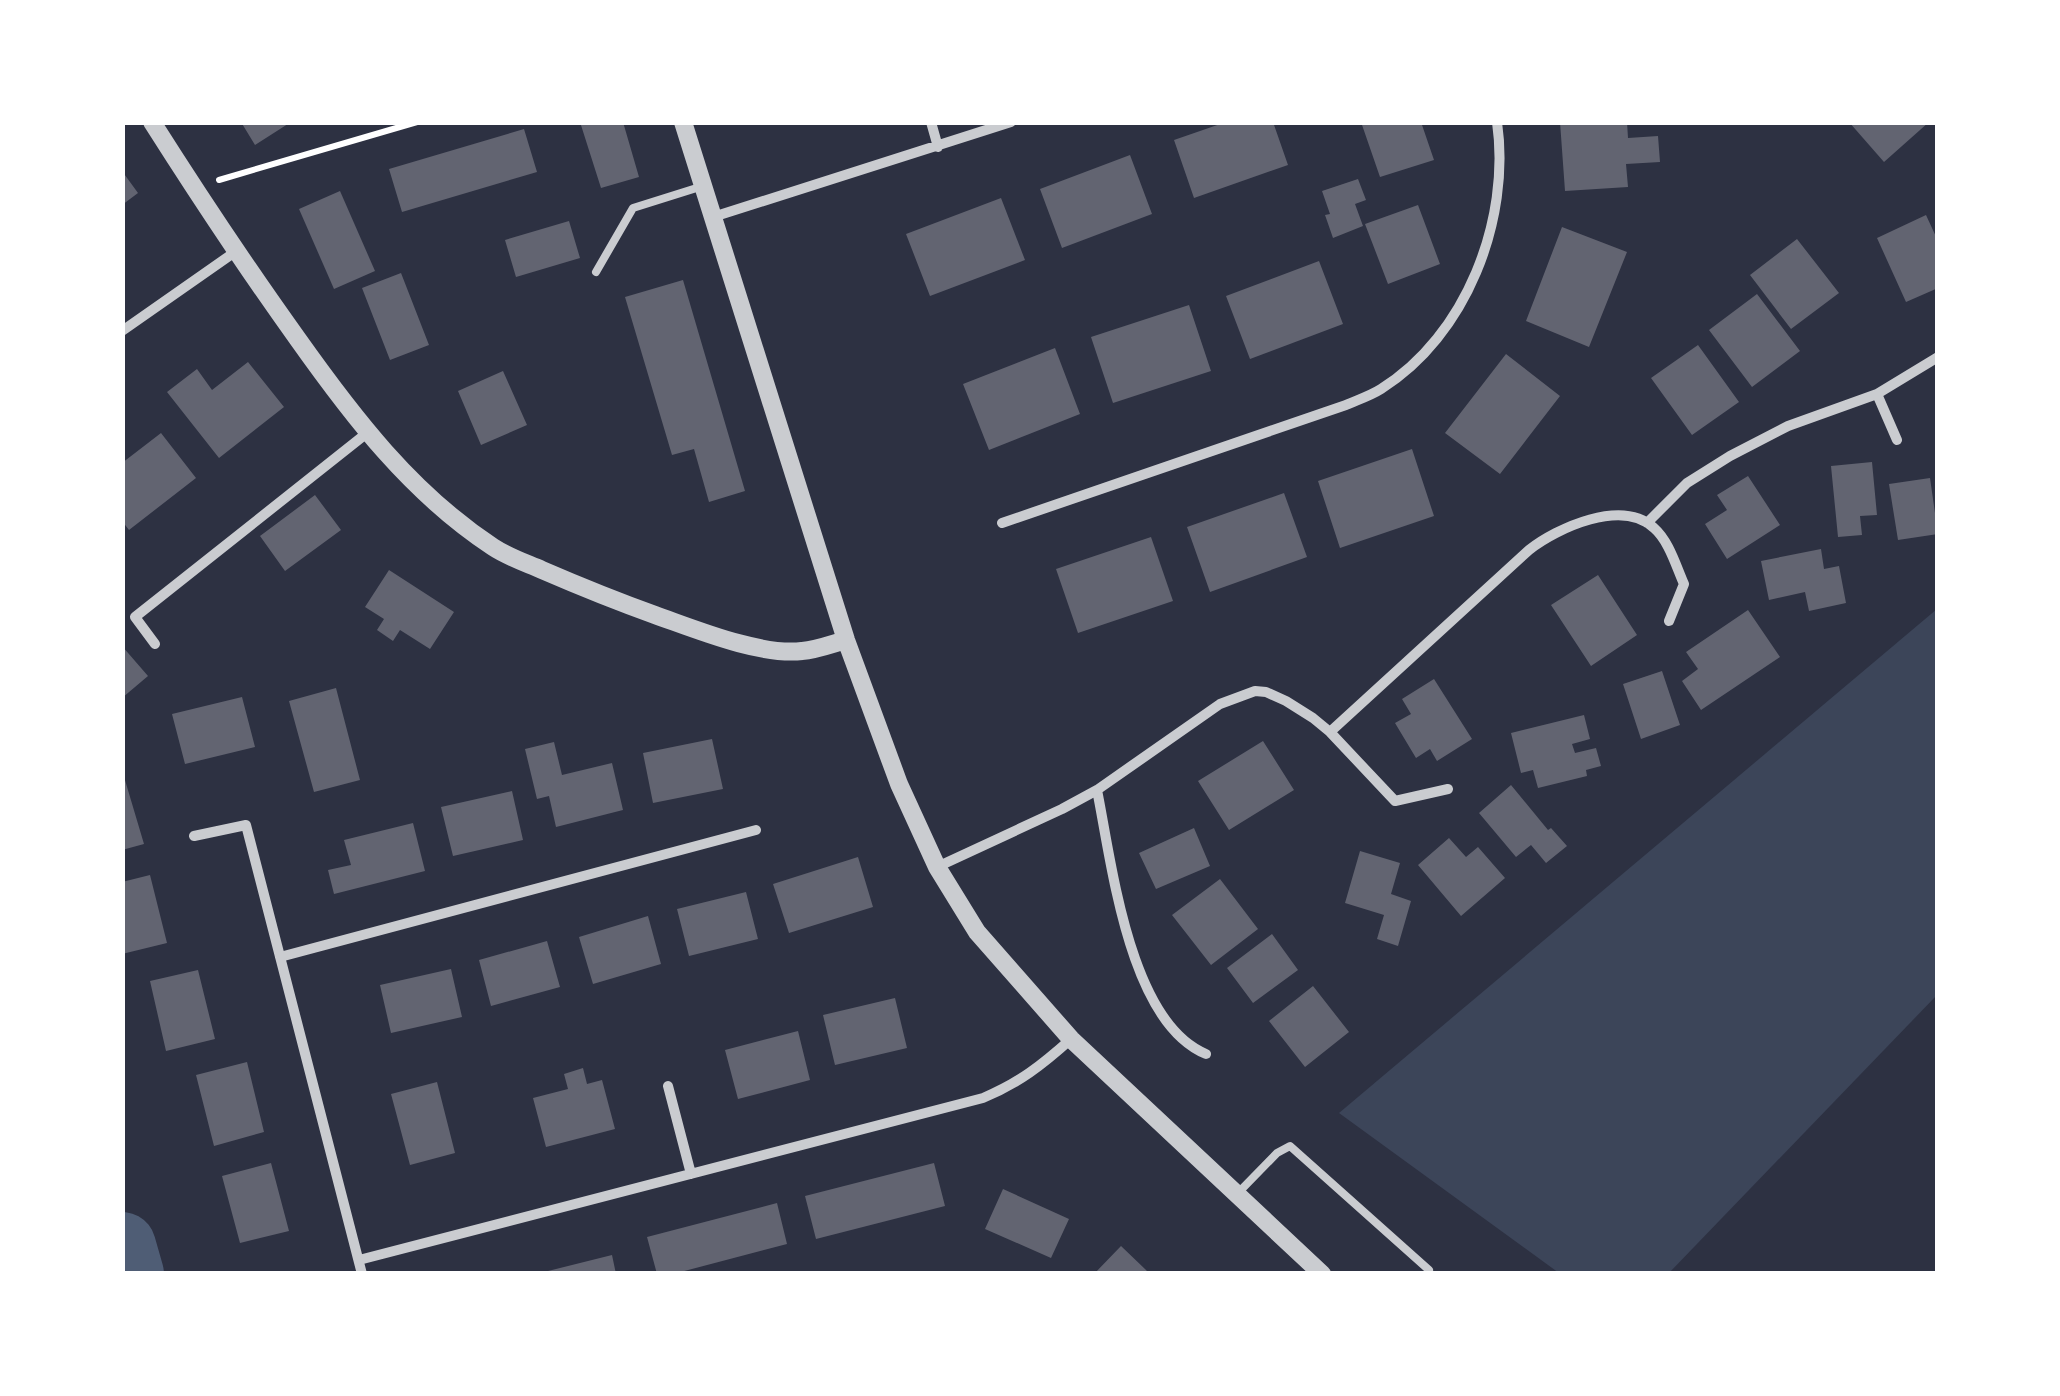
<svg xmlns="http://www.w3.org/2000/svg" width="2060" height="1396" font-family="'Open Sans',sans-serif">
  <style>
    .green { fill: #3c4559 }
    .lines { fill: none; stroke-linecap: round; stroke-linejoin: round }
    .river { stroke: #4f5d75; stroke-width: 68 }
    .building { fill: #626471 }
    .path { stroke: #fff; stroke-width: 6 }
    .service { stroke: #caccd0; stroke-width: 8 }
    .minor { stroke: #caccd0; stroke-width: 10 }
    .tertiary { stroke: #caccd0; stroke-width: 18 }
  </style>
  <rect width="100%" height="100%" fill="#2d3142"/>
  <path class="green" d="M1937 609V995L1669 1273H1559L1339 1113Z"/>
  <g class="lines">
    <path class="river" d="M122 1246 130 1274"/>
  </g>
  <path class="building" d="M241 122H291L255 145Z
    M580 122H623L639 177 601 188Z
    M1226 122H1273L1288 165 1194 198 1174 140Z
    M1361 122H1421L1434 160 1380 177Z
    M1560 122H1627L1628 138 1658 136 1660 162 1626 164 1628 187 1565 191Z
    M1849 122H1929L1884 162Z
    M524 129 537 172 402 212 389 169Z
    M1130 155 1152 214 1062 248 1040 189Z
    M122 171 138 193 122 205Z
    M1358 179 1366 200 1355 204 1363 226 1333 238 1325 215 1330 214 1322 191Z
    M340 191 375 271 334 289 299 209Z
    M1001 198 1025 260 930 296 906 234Z
    M1418 205 1440 264 1388 284 1365 224Z
    M1926 215 1938 241V288L1906 302 1877 238Z
    M569 221 580 258 516 277 505 240Z
    M1562 227 1627 252 1589 347 1526 321Z
    M1797 239 1839 293 1791 329 1750 275Z
    M1319 261 1343 324 1250 359 1226 296Z
    M401 273 429 345 390 360 362 288Z
    M683 280 745 491 709 502 694 449 672 455 625 297Z
    M1757 294 1800 351 1752 387 1709 330Z
    M1189 305 1211 371 1113 403 1091 337Z
    M1698 345 1739 402 1692 435 1651 378Z
    M1055 348 1080 414 989 450 963 384Z
    M1506 354 1560 396 1500 474 1445 433Z
    M248 362 284 407 219 458 167 392 197 369 212 390Z
    M503 371 527 425 481 445 458 391Z
    M161 433 196 478 129 530 122 521V463Z
    M1412 449 1434 516 1340 548 1318 481Z
    M1872 462 1877 515 1860 516 1862 535 1838 537 1831 466Z
    M1748 476 1780 525 1727 559 1705 524 1727 510 1717 495Z
    M1930 478 1938 534 1898 540 1889 484Z
    M1284 493 1307 557 1210 592 1187 527Z
    M315 495 341 530 285 571 260 536Z
    M1151 537 1173 601 1078 633 1056 569Z
    M1821 549 1824 569 1839 566 1846 603 1809 611 1805 592 1769 600 1761 561Z
    M389 570 454 612 430 649 400 630 393 641 377 630 384 619 365 607Z
    M1598 575 1637 635 1591 666 1551 605Z
    M1748 610 1780 657 1701 710 1682 681 1698 669 1686 652Z
    M122 646 148 676 122 698Z
    M1662 671 1680 725 1641 739 1623 684Z
    M1434 679 1472 739 1437 761 1430 749 1416 758 1395 723 1411 714 1402 699Z
    M336 688 360 780 314 792 289 701Z
    M242 697 255 747 185 764 172 714Z
    M1584 715 1590 739 1572 744 1575 753 1596 748 1601 766 1586 770 1587 776 1538 788 1533 770 1521 773 1511 733Z
    M712 739 723 789 653 803 643 753Z
    M1263 741 1294 790 1229 830 1198 781Z
    M554 742 562 775 612 763 623 810 556 827 549 796 537 799 525 749Z
    M122 770 144 844 122 850Z
    M1511 785 1548 830 1551 828 1567 846 1546 863 1531 845 1516 857 1479 813Z
    M512 791 523 840 453 856 441 807Z
    M413 823 425 871 334 894 328 870 351 865 344 840Z
    M1194 828 1210 866 1156 889 1139 853Z
    M1449 838 1466 857 1478 847 1505 878 1461 916 1418 865Z
    M1360 851 1400 863 1391 894 1411 901 1398 946 1377 939 1384 915 1345 903Z
    M858 857 873 907 789 933 773 884Z
    M150 875 167 943 122 954V882Z
    M1220 879 1258 929 1211 965 1172 915Z
    M746 892 758 939 689 956 677 909Z
    M648 916 661 964 593 984 579 937Z
    M1272 934 1298 970 1253 1003 1227 968Z
    M547 941 560 987 491 1006 479 960Z
    M451 969 462 1017 391 1033 380 985Z
    M198 970 215 1039 166 1051 150 981Z
    M1313 986 1349 1032 1305 1067 1269 1021Z
    M895 998 907 1048 835 1065 823 1015Z
    M798 1031 810 1080 738 1099 725 1050Z
    M247 1062 264 1132 214 1146 196 1075Z
    M583 1068 587 1084 602 1080 615 1129 546 1147 533 1098 568 1089 564 1074Z
    M437 1082 455 1153 410 1165 391 1094Z
    M271 1163 289 1231 240 1243 222 1176Z
    M934 1163 945 1206 816 1239 805 1196Z
    M1003 1189 1069 1219 1051 1258 985 1229Z
    M777 1203 787 1244 673 1274H657L647 1237Z
    M1121 1246 1145 1269 1150 1274H1094Z
    M612 1255 616 1274H544V1272Z"/>
  <g class="lines">
    <path class="path" d="M219 180 417 122"/>
    <path class="service" d="M596 272 633 208 703 186
      M1237 1194 1277 1153 1290 1146 1429 1270"/>
    <path class="minor" d="M931 122 938 147
      M713 217 1011 122
      M122 331 235 252
      M1877 394 1897 440
      M1002 523 1346 405C1357 400 1370 396 1381 389 1466 336 1511 220 1497 122
      M1647 523 1687 483 1730 456 1788 426 1877 394 1938 357
      M155 644 135 617 367 433
      M1330 732 1529 550C1557 528 1622 498 1654 528 1669 541 1676 566 1684 584L1669 621
      M1097 790C1112 864 1129 1022 1206 1054
      M194 836 246 825 362 1274
      M937 867 1062 809 1097 790 1220 704 1255 691 1266 692 1286 701 1313 718 1330 732 1395 801 1448 789
      M280 957 756 830
      M668 1086 691 1174
      M359 1260 983 1098C1019 1083 1042 1065 1071 1039"/>
    <path class="tertiary" d="M152 122C199 196 246 267 297 338 353 417 411 493 493 547 508 557 526 563 542 570 579 586 616 601 655 615 695 629 760 656 802 651 816 650 832 644 846 640
      M683 122 846 640 899 784 937 867 977 932 1071 1039 1322 1274"/>
  </g>
  <rect width="2060" height="1396" fill="none" stroke="#ffffff" stroke-width="250"/>
</svg>
